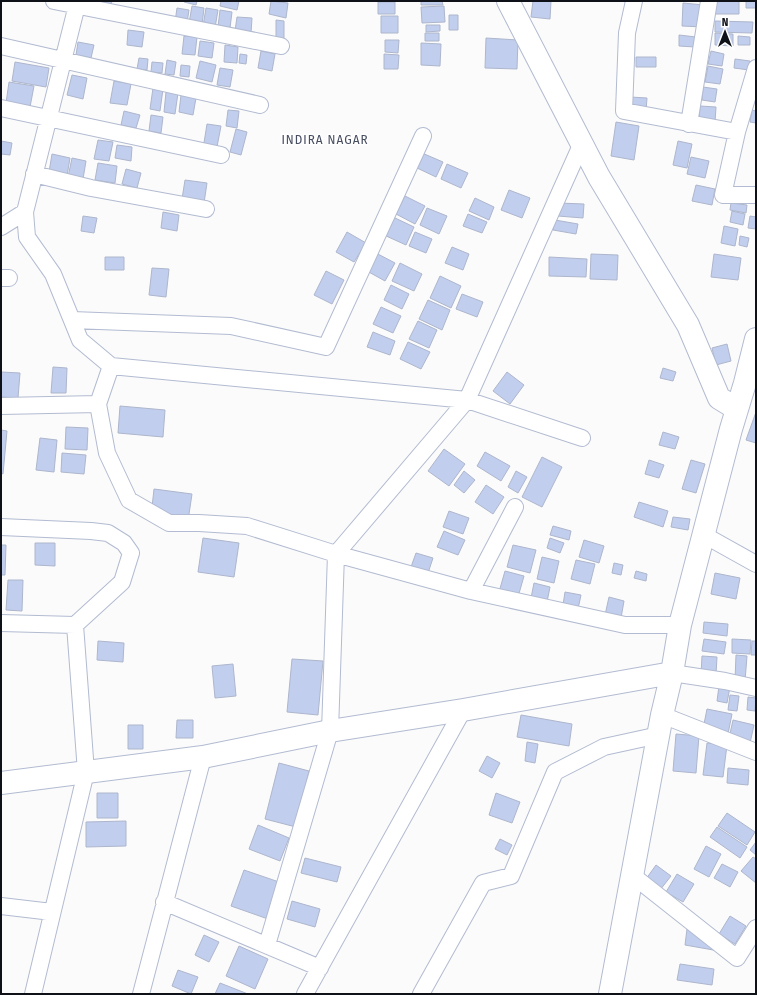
<svg xmlns="http://www.w3.org/2000/svg" width="757" height="995" font-family="'Fira Sans Condensed',sans-serif">
  <style>
    .building { fill: #c1ceee; stroke: #adb6cc }
    .lines { fill: none; stroke-linecap: round; stroke-linejoin: round }
    .street-casing { stroke: #b2bbd1; stroke-width: 18 }
    .secondary-casing { stroke: #b2bbd1; stroke-width: 24 }
    .street { stroke: #fff; stroke-width: 16 }
    .secondary { stroke: #fff; stroke-width: 22 }
    .labels { text-anchor: middle; stroke-width: 3; stroke-linejoin: round; paint-order: stroke }
    .neighbourhood-label { font-size: 13px; letter-spacing: 1px; fill: #474e61; stroke: #fff }
  </style>
  <rect width="100%" height="100%" fill="#fbfbfb"/>
  <path class="building" d="M93 1H112L111 5Z
    M184 1H197L196 5 184 2Z
    M221 1H239L237 10 220 6Z
    M271 1 288 3 286 18 269 14Z
    M421 1H442L443 5H421Z
    M533 1H551L550 19 531 17Z
    M715 1H739V14H715Z
    M746 1H756V8H746Z
    M378 2H395V14H378Z
    M683 3 704 5 703 27 682 26Z
    M192 6 204 8 202 25 189 23Z
    M444 6 445 22 422 23 421 7Z
    M177 8 189 10 187 23 175 22Z
    M206 8 218 10 215 28 203 26Z
    M220 10 232 12 230 28 218 27Z
    M449 15H458V30H449Z
    M381 16H398V33H381Z
    M237 17 252 18 251 33 235 31Z
    M276 20 284 21V39L276 38Z
    M715 21 753 22 752 33 715 32Z
    M426 25H440V31L426 32Z
    M128 30 144 32 142 47 127 45Z
    M425 33H439V41H425Z
    M715 33 733 34V46L715 45Z
    M679 35 696 37 695 47 679 46Z
    M184 36 197 37 195 55 182 54Z
    M738 36 750 37V45H738Z
    M486 38 518 40 517 69 485 68Z
    M385 40H399L398 53 385 52Z
    M200 41 214 43 212 58 198 56Z
    M78 42 94 45 91 58 76 55Z
    M421 43 441 44 440 66 421 65Z
    M225 45 238 47 237 63 224 62Z
    M261 51 275 54 272 71 258 68Z
    M711 51 724 54 722 66 708 64Z
    M240 54 247 55 246 64 239 63Z
    M384 54 399 55 398 69H384Z
    M636 57H656V67H636Z
    M139 58 148 59 147 70 137 69Z
    M735 59 750 61 749 70 734 68Z
    M167 60 176 62 174 75 165 74Z
    M200 61 216 65 212 82 196 78Z
    M15 62 49 68 46 87 12 81Z
    M152 62 163 63 162 73 151 72Z
    M181 65 190 66 189 77 180 76Z
    M708 66 723 69 720 84 705 82Z
    M220 68 233 70 230 87 217 85Z
    M72 75 87 78 83 99 67 95Z
    M114 81 131 84 127 105 110 103Z
    M9 82 34 86 30 107 6 103Z
    M703 87 717 89 715 102 702 100Z
    M153 88 163 89 160 111 150 109Z
    M166 92 178 93 175 114 164 112Z
    M181 95 196 98 193 115 179 112Z
    M630 97 647 98 646 111H629Z
    M700 106 716 107 715 122 699 121Z
    M228 110 239 111 237 128 226 126Z
    M752 110 756 111V123L750 122Z
    M124 111 140 115 136 128 121 125Z
    M151 115 163 117 161 133 149 131Z
    M616 122 639 126 634 160 611 156Z
    M207 124 221 126 216 152 203 149Z
    M236 129 247 132 241 155 230 152Z
    M98 140 113 142 109 161 94 159Z
    M1 141 12 143 10 155 1 154Z
    M678 141 692 144 687 168 673 165Z
    M117 145 132 147 131 161 115 158Z
    M422 153 443 162 436 177 415 167Z
    M52 154 70 158 67 176 49 172Z
    M691 157 709 161 705 178 687 174Z
    M72 158 86 161 83 179 68 177Z
    M98 163 117 166 115 183 95 180Z
    M447 164 468 173 461 188 441 179Z
    M126 169 141 173 137 188 122 184Z
    M185 180 207 183 204 203 182 199Z
    M696 185 715 189 712 205 692 201Z
    M509 190 530 198 522 218 501 210Z
    M405 196 425 206 415 224 396 214Z
    M475 198 494 207 489 220 469 211Z
    M558 203 584 204 583 218 558 216Z
    M731 203 747 205 746 213 730 210Z
    M427 208 447 216 439 234 420 225Z
    M732 211 745 214 743 225 730 222Z
    M163 212 179 215 177 231 161 228Z
    M468 214 487 222 482 233 463 226Z
    M83 216 97 218 94 233 81 231Z
    M750 216 756 217V229L748 228Z
    M393 217 414 227 406 245 384 235Z
    M555 220 578 224 576 234 553 230Z
    M724 226 738 229 735 246 721 243Z
    M347 232 366 243 354 262 336 252Z
    M415 232 432 239 426 253 409 246Z
    M740 236 749 238 747 247 739 245Z
    M452 247 469 254 463 270 445 263Z
    M376 253 395 263 385 281 367 271Z
    M591 254 618 255 617 280 590 279Z
    M714 254 741 258 738 280 711 277Z
    M105 257H124V270H105Z
    M549 257 587 259 586 277 549 276Z
    M400 263 422 274 414 291 392 281Z
    M152 268 169 269 166 297 149 295Z
    M326 271 344 280 332 304 314 295Z
    M440 276 461 286 451 308 430 298Z
    M391 285 409 294 402 309 384 300Z
    M462 294 483 302 477 317 456 309Z
    M428 300 450 310 442 330 419 319Z
    M381 307 401 316 393 333 373 324Z
    M418 321 437 330 429 348 409 339Z
    M373 332 395 341 390 355 367 347Z
    M408 342 430 352 421 369 400 359Z
    M727 344 731 361 716 365 712 348Z
    M53 367 67 368 66 393H51Z
    M663 368 676 372 673 381 660 378Z
    M1 372 20 373 18 398 1 397Z
    M507 372 524 385 510 404 493 391Z
    M120 406 165 410 163 437 118 433Z
    M756 412V443L746 440Z
    M66 427 88 428 87 450 65 449Z
    M1 430 7 431 3 474 1 473Z
    M663 432 679 437 675 449 659 445Z
    M40 438 57 440 54 472 36 470Z
    M444 449 465 464 449 486 428 471Z
    M485 452 510 466 501 481 477 466Z
    M62 453 86 455 84 474 61 472Z
    M542 457 562 467 542 507 522 497Z
    M649 460 664 465 659 478 645 474Z
    M691 460 705 464 696 493 682 489Z
    M464 471 475 480 464 493 454 485Z
    M516 471 527 477 518 493 508 487Z
    M486 485 504 497 493 514 475 502Z
    M154 489 192 494 188 521 151 516Z
    M639 502 668 511 663 527 634 517Z
    M449 511 469 518 463 534 443 527Z
    M673 517 690 519 688 530 671 527Z
    M553 526 571 531 569 540 550 535Z
    M444 531 465 540 458 555 437 547Z
    M203 538 239 543 234 577 198 572Z
    M550 538 564 543 560 553 547 548Z
    M584 540 604 546 599 563 579 557Z
    M35 543H55V566L35 565Z
    M1 545H6L5 575H1Z
    M513 545 536 550 530 573 507 567Z
    M416 553 433 558 428 573 411 567Z
    M542 557 559 561 554 583 537 579Z
    M576 560 595 564 590 584 571 579Z
    M614 563 623 565 621 575 612 573Z
    M505 571 524 576 518 597 499 592Z
    M636 571 647 574 646 581 634 578Z
    M715 573 740 578 736 599 711 594Z
    M8 580H23L22 611 6 610Z
    M534 583 550 587 547 602 531 598Z
    M565 592 581 595 578 609 563 605Z
    M609 597 624 601 621 618 605 615Z
    M704 622 728 624 727 636 703 633Z
    M704 639 726 642 724 654 702 651Z
    M732 639 751 640 750 654 732 653Z
    M98 641 124 643 123 662 97 660Z
    M752 641H756V655H751Z
    M736 655 747 656 745 681 735 680Z
    M702 656 717 657 716 674H701Z
    M292 659 323 661 318 715 287 712Z
    M233 664 236 696 215 698 212 666Z
    M719 686 730 687 727 703 717 701Z
    M730 695 739 696 737 711 728 710Z
    M748 697 756 698 755 711 747 710Z
    M707 709 732 714 728 734 703 729Z
    M521 715 572 724 569 746 517 737Z
    M177 720H193V738H176Z
    M733 720 754 725 750 743 729 738Z
    M128 725H143V749H128Z
    M676 734 699 736 696 773 673 771Z
    M527 742 538 744 535 763 525 761Z
    M707 743 727 745 723 777 703 775Z
    M487 756 500 763 492 778 479 771Z
    M279 763 309 771 296 827 265 819Z
    M728 768 749 770 748 785 727 783Z
    M97 793H118V818H97Z
    M496 793 520 802 512 823 489 815Z
    M727 813 755 832 747 845 718 826Z
    M126 821V846L86 847V822Z
    M258 825 289 838 280 861 249 849Z
    M717 827 747 847 740 858 710 837Z
    M500 839 512 845 507 855 495 849Z
    M756 842V855L750 850Z
    M706 846 721 854 709 877 694 869Z
    M753 857 756 859V883L741 871Z
    M305 858 341 867 337 882 301 873Z
    M722 864 738 872 730 887 714 878Z
    M656 865 671 876 660 890 646 879Z
    M244 870 282 883 268 919 231 906Z
    M677 874 694 884 683 902 666 892Z
    M292 901 320 909 315 927 287 919Z
    M730 916 746 926 735 944 719 934Z
    M687 929 719 951 685 945Z
    M204 935 219 942 209 962 195 955Z
    M239 946 268 959 255 989 226 976Z
    M680 964 714 969 712 985 677 980Z
    M178 970 198 977 191 994 172 986Z
    M220 983 248 994H215Z"/>
  <g class="lines">
    <defs>
      <path id="street" d="M54 1 281 46
        M78 1 25 212 27 237 53 274 80 340 111 366 98 404
        M634 1 627 33 624 111 737 132 723 195H756
        M1 46 260 105
        M1 108 221 155
        M689 124 709 1
        M737 132 756 68
        M34 174 91 188 206 209
        M1 227 25 212
        M1 278H9
        M72 320 231 326 326 347 423 136
        M111 366 467 400 582 438
        M1 406 98 404 107 453 129 500 169 523H199L247 526 336 554 471 591 625 625H680
        M1 527 91 531 108 533 124 543 131 553 122 582 75 625 1 623
        M704 535 756 564
        M471 591 515 507
        M672 673 725 681 756 688
        M662 715 756 752
        M632 875 737 958 756 928
        M164 902 320 968
        M1 906 52 912
        M267 945 330 731 336 554 467 400 582 143
        M33 994 86 772 75 625
        M141 994 203 757
        M305 994 463 710
        M421 994 483 883 511 876 555 772 604 747 659 735"/>
      <path id="secondary" d="M508 1 599 177 688 325 719 398 737 409
        M1 783 203 757 330 731 463 710 672 673
        M610 994 662 715 672 673 680 625 731 429 745 383 756 339"/>
    </defs>
    <use href="#street" class="street-casing"/>
    <use href="#secondary" class="secondary-casing"/>
    <use href="#street" class="street"/>
    <use href="#secondary" class="secondary"/>
  </g>
  <g class="labels">
    <g class="neighbourhood-label">
      <text x="325" y="144">INDIRA NAGAR</text>
    </g>
  </g>
  <rect width="757" height="995" fill="none" stroke="#0e1118" stroke-width="4"/>
  <g transform="translate(725 32)" stroke="#ffffff" stroke-width="3" paint-order="stroke">
  <path d="M0-3L7 15L0 10L-7 15Z" fill="#0e1118"/>
  <text y="-6" font-size="11" font-weight="bold" text-anchor="middle" fill="#0e1118">N</text>
  </g>
</svg>
